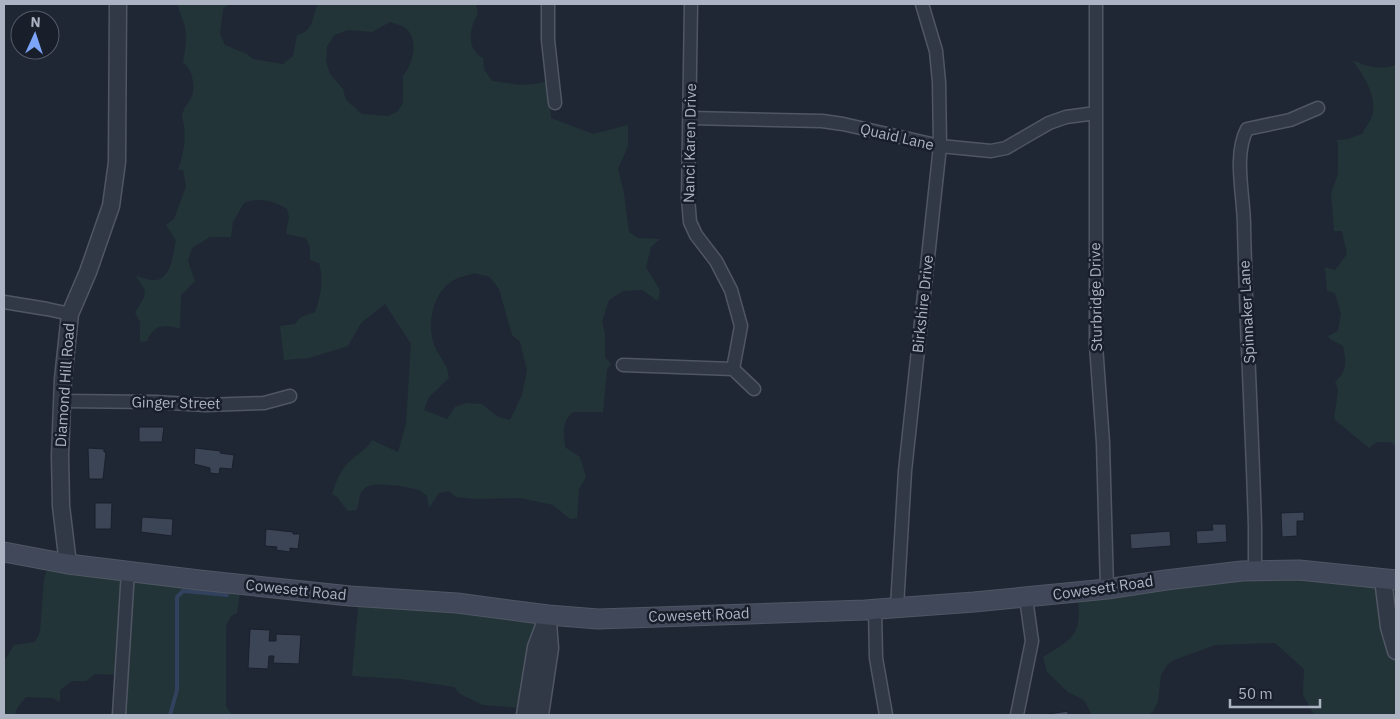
<svg xmlns="http://www.w3.org/2000/svg" width="1400" height="719" font-family="'IBM Plex Sans',sans-serif">
  <style>
    .green { fill: #223437; fill-rule: evenodd }
    .lines { fill: none; stroke-linecap: round; stroke-linejoin: round }
    .stream { stroke: #32415d; stroke-width: 4 }
    .building { fill: #3b4556; stroke: #1a202c }
    .minor-casing { stroke: #505664; stroke-width: 15 }
    .tertiary-casing { stroke: #505664; stroke-width: 19 }
    .secondary-casing { stroke: #505664; stroke-width: 21 }
    .minor { stroke: #323946; stroke-width: 12 }
    .tertiary { stroke: #323946; stroke-width: 16 }
    .secondary { stroke: #404859; stroke-width: 19 }
    .labels { text-anchor: middle; stroke-width: 5; stroke-linejoin: round; paint-order: stroke }
    .street-label { font-size: 15px; fill: #acb3c3; stroke: #181e2a }
  </style>
  <rect width="100%" height="100%" fill="#1f2735"/>
  <path class="green" d="M178 4H229L223 9 220 34 225 45 247 54 253 59 283 64 293 56 297 35C314 30 311 21 317 6L320 4H476L478 14C469 28 466 49 483 58L484 69 492 81 520 85 535 84 549 81 551 118 593 134 628 125V146L618 169 624 193 629 232 638 238 660 239 651 247 646 267 660 290 658 301 642 290 623 291 609 300 602 322 605 334V357L611 364 607 370 603 412H573C561 422 564 433 565 447L580 457 586 477 579 489 577 518 570 519 553 505 520 498 476 499 456 497 449 491 439 493 429 508 427 496 421 491C410 487 372 480 364 489 357 495 361 503 356 510L348 511 336 496 332 494C336 482 339 472 349 462 357 454 366 450 372 440L398 452 406 424 411 344 385 304 361 323 348 346 309 358 284 360 280 326 295 324 301 317 315 312C321 296 324 280 319 263L310 260V247L306 238 286 234 289 217 287 209C273 200 259 197 244 203L233 222 231 237H210L192 248 188 261 195 281 181 295 180 329C165 323 153 325 147 341L140 342V322L135 313 144 297 145 290 136 276C142 277 150 281 156 280 172 278 173 253 176 240L166 225 174 219 186 186 183 170H178C183 156 186 142 184 127 184 123 182 119 182 116 183 108 188 104 191 98 196 88 193 69 183 63 184 54 187 44 186 35 186 23 179 15 178 4ZM390 22C395 24 402 25 405 28 420 39 413 64 403 76V103L397 112 388 116 362 114 346 100 343 89 330 74 326 61 327 47 334 35 348 30 372 32ZM474 273 490 277 499 289 512 335 520 342 527 370 522 395 510 420 498 417 482 404 467 403 455 407 447 419 424 410 429 397 449 378C448 365 440 358 435 347 426 326 432 294 452 281 458 277 467 276 474 273Z
    M1353 61C1359 61 1362 65 1368 66 1376 68 1389 68 1396 65V447L1391 442H1377L1369 448 1334 419 1338 390 1335 382C1348 371 1346 361 1343 346L1330 339 1328 336 1338 331 1341 314 1335 293 1327 291 1325 267 1335 270 1347 254 1342 231H1334L1331 193 1338 174V143L1336 140 1348 139 1362 134C1366 127 1372 119 1373 112 1376 95 1363 74 1353 61Z
    M50 560 241 585 237 613 231 616 226 626V706L232 715H119L120 675 95 674 86 681H72L60 690V702L52 698 26 697 17 708 15 715H4V661L14 645 35 642 40 632 44 579Z
    M1174 578 1396 579 1395 627 1396 715H1314L1303 695 1304 669 1275 643 1215 645 1174 660 1167 665 1161 675 1158 701 1153 712 1147 715 1138 714 1136 715H1092L1084 700 1068 692 1047 672 1043 657C1078 636 1082 633 1077 591Z
    M359 597 536 613 523 707 522 708 483 705 460 694 454 687 401 679 352 676Z"/>
  <g class="lines">
    <path class="stream" d="M170 715 177 690V597L183 591 227 595"/>
  </g>
  <path class="building" d="M139 427H164L162 442H139Z
    M88 448 104 449V452H106L103 479H89Z
    M195 448 221 451 220 453 234 455 232 469 220 468 219 474 210 473V468L194 464Z
    M95 503H112L111 529H95Z
    M1304 512V521H1297V536L1282 537 1281 513Z
    M142 517 173 519 172 536 141 532Z
    M1212 524H1226L1227 542 1197 544 1196 531 1213 530Z
    M266 529 293 532V534H300L298 549 290 548V552L276 550 277 547 265 546Z
    M1170 531 1171 546 1131 549 1130 534Z
    M250 629 270 630 269 641H276V634L301 635 299 664 273 663 274 656H269L268 669 248 668Z
    M1068 711V715H1043Z"/>
  <g class="lines">
    <defs>
      <path id="minor" d="M548 4V40L555 103
        M691 4 688 198 690 222 696 235 716 261 731 290 741 326 733 369
        M1096 4V345L1103 443 1107 589
        M690 118 822 121 843 124 940 146 991 151 1006 148 1049 123 1066 117 1096 113
        M4 302 47 309 70 314
        M623 365 733 369
        M733 369 754 389
        M62 401 155 402 205 405 264 403 290 396
        M1255 571V526C1252 426 1246 326 1244 226 1244 196 1233 156 1247 129L1290 120 1318 108
        M897 607 905 471 940 146 939 82 936 51 922 4
        M875 609 876 658 886 715
        M119 715 128 571
        M1017 715 1032 641 1026 598"/>
      <path id="tertiary" d="M68 564 61 506 60 455 63 379 70 314 88 272 111 206 117 162 118 4
        M1383 579 1389 627 1396 651
        M525 715 536 647 548 615
        M540 715 550 648 548 622"/>
      <path id="secondary" d="M4 552 68 564 199 580 350 596 457 603 548 615 598 619 865 610 974 602 1107 589 1166 580 1242 571 1299 570 1396 580"/>
    </defs>
    <use href="#minor" class="minor-casing"/>
    <use href="#tertiary" class="tertiary-casing"/>
    <use href="#secondary" class="secondary-casing"/>
    <use href="#minor" class="minor"/>
    <use href="#tertiary" class="tertiary"/>
    <use href="#secondary" class="secondary"/>
  </g>
  <g class="labels">
    <g class="street-label">
      <text transform="translate(897 137) rotate(13)" y="5">Quaid Lane</text>
      <text transform="translate(690 143) rotate(-89)" y="5">Nanci Karen Drive</text>
      <text transform="translate(1096 297) rotate(-91)" y="5">Sturbridge Drive</text>
      <text transform="translate(923 304) rotate(-84)" y="5">Birkshire Drive</text>
      <text transform="translate(1247 312) rotate(-93)" y="5">Spinnaker Lane</text>
      <text transform="translate(65 385) rotate(-86)" y="5">Diamond Hill Road</text>
      <text transform="translate(176 403) rotate(1)" y="5">Ginger Street</text>
      <text transform="translate(1103 588) rotate(-8)" y="5">Cowesett Road</text>
      <text transform="translate(296 590) rotate(6)" y="5">Cowesett Road</text>
      <text transform="translate(699 615) rotate(-2)" y="5">Cowesett Road</text>
    </g>
  </g>
  <rect width="1400" height="719" fill="none" stroke="#acb3c3" stroke-width="10"/>
  <g transform="translate(35 35) rotate(3)"><circle r="24" fill="#181e2a" stroke="#535a67"/>
  <path d="M0-4L9 19L0 12L-9 19Z" fill="#7ca4f8"/>
  <text y="-8" font-size="14" font-weight="bold" text-anchor="middle" fill="#acb3c3">N</text>
  </g>
  <path d="M1230 699v8h90v-8" fill="none" stroke="#acb3c3" stroke-width="2.5"/>
  <text x="1238" y="699" font-size="15" fill="#acb3c3" stroke="#181e2a" stroke-width="4" paint-order="stroke">50 m</text>
</svg>
